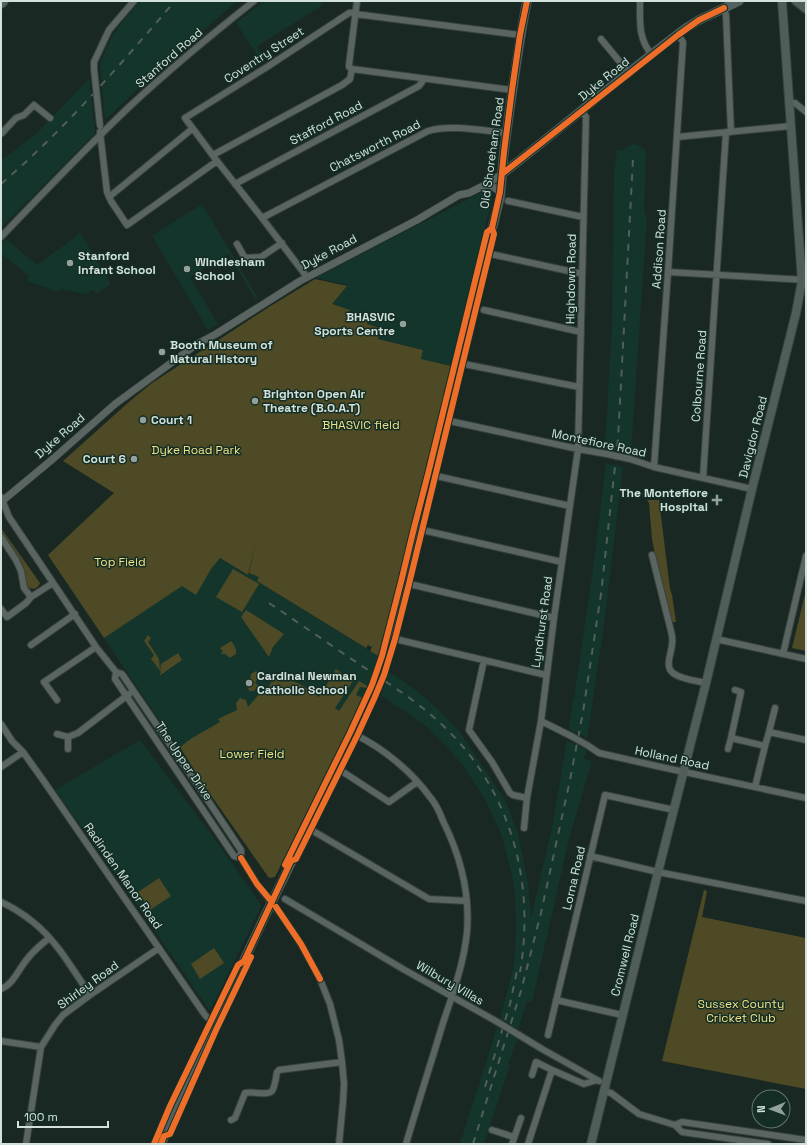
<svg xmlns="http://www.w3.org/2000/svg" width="807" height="1145" font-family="'Space Grotesk',sans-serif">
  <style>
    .built { fill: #14352b }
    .green { fill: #4e4a25 }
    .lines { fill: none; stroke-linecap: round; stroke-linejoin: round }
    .minor-casing { stroke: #37423e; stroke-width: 8 }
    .tertiary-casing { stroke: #37423e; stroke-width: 8 }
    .secondary-casing { stroke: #37423e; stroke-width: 10 }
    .primary-casing { stroke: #37423e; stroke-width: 10 }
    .trunk-casing { stroke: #37423e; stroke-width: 12 }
    .minor { stroke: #5a6561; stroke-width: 6 }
    .tertiary { stroke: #5a6561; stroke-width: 7 }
    .secondary { stroke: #505e5b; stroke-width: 8 }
    .primary { stroke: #50615f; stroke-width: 9 }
    .trunk { stroke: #506260; stroke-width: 10 }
    .rail { stroke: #525e5a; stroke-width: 2; stroke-dasharray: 7 7; stroke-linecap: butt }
    .minor-bridge-casing { stroke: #37423e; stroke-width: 8; stroke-linecap: butt }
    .primary-bridge-casing { stroke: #37423e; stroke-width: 10; stroke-linecap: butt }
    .minor-bridge { stroke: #5a6561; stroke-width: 6 }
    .primary-bridge { stroke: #50615f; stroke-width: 9 }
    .cycleway-casing { stroke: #142e26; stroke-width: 8 }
    .cycleway { stroke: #ee6e29; stroke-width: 6 }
    .poi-dot { fill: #92a19b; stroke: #142e26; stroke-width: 1.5 }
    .labels { text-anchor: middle; stroke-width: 3; stroke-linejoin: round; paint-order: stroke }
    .street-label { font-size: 12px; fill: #d2e2db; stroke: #142e26 }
    .poi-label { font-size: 12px; font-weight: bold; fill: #d2e2db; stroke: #142e26; text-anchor: start }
    .park-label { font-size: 12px; fill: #efe084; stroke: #142e26 }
  </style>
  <rect width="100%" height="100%" fill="#1a2824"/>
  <path class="built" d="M140 1H237L158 70 105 120 100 63 112 36 131 11Z
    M264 1H321L323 5 257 46 265 59 261 61 236 23Z
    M89 79 95 133 1 228V161L37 133Z
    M633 144 638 145 645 149 646 154 644 212 647 217 631 452 627 453 605 448 612 325 614 175 617 150H623L628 146Z
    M486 190 488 193 493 195 451 366 421 359 423 350 378 339 367 324 368 319 349 314 350 310 331 305 348 285 316 278 317 277Z
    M202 204 258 298 256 300 228 254 190 277 218 324 208 330 152 236Z
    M80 232 111 284 96 294 93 289 86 294 60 289 59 292 27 281 29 276 1 253V245L6 239 37 265 77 236Z
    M606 463 623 467 603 632 587 738 570 730 569 727 573 699H574L593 570Z
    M114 493 247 575 265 536 293 547 257 581 380 657 368 688 275 877 269 878 201 781 178 745 166 730 48 555Z
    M388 671 417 691 439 710 459 731 505 800 517 830 523 857 528 884 531 918 552 828 567 741 586 749 584 759 592 761 569 839 532 1002 527 1001 518 1030 500 1019 513 970 515 954 516 928 515 893 512 875 502 836 485 799 464 767 449 749 426 726 381 695Z
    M140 740 212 835 261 905 260 909 210 1011 131 896 55 790Z
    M497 1028 517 1039 508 1064 510 1065 500 1095 484 1144H460Z"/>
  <path class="green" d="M315 279 347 286 332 304 350 310 349 314 368 319 367 324 380 328 378 339 423 350 421 359 451 366 380 657 370 651 372 647 368 645 366 648 257 581 259 577 249 573 256 541 248 575 220 558 211 569 196 595 182 586 104 638 48 555 114 493 63 461 130 401 152 383 269 307Z
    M647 500H659L670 589 672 595 676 622H672L658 569 652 539 649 503Z
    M1 528 40 583C38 589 33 590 27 587L25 573 20 559 1 533Z
    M233 569 259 584 242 612 216 597Z
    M806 590V651L792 648Z
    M246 610 284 634 273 647 269 657 241 617Z
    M148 635 151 638 148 642 159 659 160 671 161 664 178 653 182 660 159 676 161 672 151 659 154 655 144 641Z
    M231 641C234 645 237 649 236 654L230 658 225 654H220L223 652 220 648Z
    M336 669 353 681 335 708 339 711 359 681 369 687 368 688 360 687 356 695 363 698 275 877 269 878 201 781 180 747 192 738 220 722 218 719 237 710 236 703 240 698 246 700 248 707 261 692 265 694 274 677H284L300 684 319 697Z
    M256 671 260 674 255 683 258 685 254 691H250L248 689 247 686 249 683 251 674Z
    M159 878 171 896 150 910 138 892Z
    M704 890 707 891 702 917 806 938V1089L662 1061Z
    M214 948 224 963 200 979 191 964Z"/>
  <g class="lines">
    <defs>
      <path id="minor" d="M640 1C640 21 638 39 652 55
        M724 8 726 15 731 132
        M355 14 520 35
        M601 39 629 73
        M94 69V62L109 30 134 1
        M352 69 512 90
        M352 69 349 67V65L357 1
        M790 103H795L806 112
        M1 131 2 133 16 118 24 115 34 105 50 118
        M100 132 107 192 111 201 127 225 217 161
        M677 137 791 126
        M213 155 342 85 350 79 352 69
        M235 184 419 86 422 82V79
        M109 197 192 129
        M508 201 583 217
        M262 218 428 131C450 124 484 131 507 133
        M1 237C43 193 85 149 129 107 169 70 211 35 254 1
        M237 244 245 258 261 257 282 243
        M486 253 578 273H582
        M668 272 806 280
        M307 277 262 218 217 161 185 118 267 67 349 13 355 12
        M484 310 581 332
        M459 363 579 387
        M445 420 578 449 607 454
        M630 459 654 467 752 489
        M654 467 668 272 683 42 678 35
        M432 475 570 506
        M703 478 726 132
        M1 497 9 517 96 647 116 672 122 674 197 784 241 850V858L257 884 282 916 301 944 320 979 330 1004 339 1040 342 1062 344 1084 343 1102 339 1144
        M418 529 562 562
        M1 537 16 560 21 571 24 588 31 597
        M652 555 671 631C672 635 673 640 672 644 672 652 664 667 673 673 680 679 697 681 706 683
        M405 583 554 618
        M1 609 7 617 26 603 31 597 53 583
        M391 638 546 675
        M716 639 806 659
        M31 645 75 614
        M783 654 806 556
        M484 660 469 730 492 762 510 793 513 795 527 798
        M116 672 115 679 234 856 241 858
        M735 690 741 692 731 738 765 746 769 732 806 740
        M57 700 44 682 96 647
        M541 721 571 736
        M1 724 12 741 23 752 43 780 205 1015 211 1021 215 1022
        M769 732 775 708
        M57 734 68 737 78 733 129 694
        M354 734C383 748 411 771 430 797 436 804 440 813 443 821 460 855 470 894 467 932 464 963 453 993 443 1023 431 1063 418 1103 406 1144
        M68 737V749
        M587 745 599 753 661 767 806 798
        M728 749 731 738
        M1 767 23 752
        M337 768 389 802 417 782
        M755 787 765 746
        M308 828 429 899 467 901
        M524 828 527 798 541 721 554 618 578 449 586 117 581 111
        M590 856 658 872 806 901
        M285 899 403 969 494 1020
        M1 902C12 907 23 914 33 922 57 941 73 970 90 995
        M1 989C14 984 19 968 28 958 34 950 42 944 49 938
        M556 1000 622 1015
        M519 1035 542 1049 599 1081
        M548 1035 605 795 674 810
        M1 1041 41 1047
        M532 1075 536 1062 552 1070
        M603 1091 611 1093 639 1114 675 1125 682 1132 768 1144
        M231 1120 235 1118 245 1093C252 1091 268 1096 272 1091 275 1087 276 1077 277 1072L279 1070 342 1062
        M675 1125 682 1122 806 1140
        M492 1130 514 1137
        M26 1144 41 1047 55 1025 63 1015 90 995 159 948
        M512 1144 521 1118
        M528 1144 552 1070 584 1084 597 1080"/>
      <path id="tertiary" d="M485 185 492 186 500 192
        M1 502 54 458 115 404 197 344 216 334 300 281 417 220 449 201 459 195 469 193 485 185 502 174"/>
      <path id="secondary" d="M796 1 806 9
        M591 1144 658 872 706 683 752 489 796 313 802 281 782 1"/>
      <path id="primary" d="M502 174C564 126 623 75 686 28L699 20 739 1
        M380 672 391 638 405 583 500 197C502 182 502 167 504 152 511 101 517 51 527 1
        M161 1144 215 1022 264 918 354 734 375 687"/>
      <path id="trunk" d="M1 3 3 1"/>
    </defs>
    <use href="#minor" class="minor-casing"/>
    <use href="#tertiary" class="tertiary-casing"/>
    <use href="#secondary" class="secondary-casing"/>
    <use href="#primary" class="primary-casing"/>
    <use href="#trunk" class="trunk-casing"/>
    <use href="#minor" class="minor"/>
    <use href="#tertiary" class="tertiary"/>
    <use href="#secondary" class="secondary"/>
    <use href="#primary" class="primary"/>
    <use href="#trunk" class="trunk"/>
    <path class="rail" d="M1 184C65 129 120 65 175 1
      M269 603C299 623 329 644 359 664 386 682 414 699 438 721 509 785 536 879 520 972
      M485 1087 510 1004 518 966
      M473 1144 521 991 541 913 570 780 583 712 601 594 618 439 633 159"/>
    <defs>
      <path id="minor-bridge" d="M94 69 100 126
        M607 454 630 459
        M571 736 587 745
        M494 1020 519 1035"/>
      <path id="primary-bridge" d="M375 687 380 672"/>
    </defs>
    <use href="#minor-bridge" class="minor-bridge-casing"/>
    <use href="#primary-bridge" class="primary-bridge-casing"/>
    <use href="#minor-bridge" class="minor-bridge"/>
    <use href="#primary-bridge" class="primary-bridge"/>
    <defs>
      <path id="cycleway" d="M502 174 678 35 699 20 724 8
        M492 228 500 192 504 152 512 90 520 35 527 1
        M241 858 257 884 272 902
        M285 865 350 733 372 685 382 656 401 582 414 528 428 474 487 232 492 228
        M276 907 301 944 320 979
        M154 1144 170 1106 238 965 244 961 291 861 296 859 357 736 374 699 384 675 395 639 409 584 494 234 492 228
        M161 1144 164 1136 170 1134 216 1030 251 957"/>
    </defs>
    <use href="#cycleway" class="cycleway-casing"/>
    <use href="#cycleway" class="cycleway"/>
  </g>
  <g class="poi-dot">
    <circle cx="70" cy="263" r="4"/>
    <circle cx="187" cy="269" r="4"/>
    <circle cx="403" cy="324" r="4"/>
    <circle cx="162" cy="352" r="4"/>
    <circle cx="255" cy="401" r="4"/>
    <circle cx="143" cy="420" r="4"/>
    <circle cx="134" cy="459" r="4"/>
    <path d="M715 494h4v4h4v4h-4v4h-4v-4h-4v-4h4z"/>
    <circle cx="249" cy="683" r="4"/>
  </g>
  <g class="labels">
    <g class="street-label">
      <text transform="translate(264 55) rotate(-33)" y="4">Coventry Street</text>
      <text transform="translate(169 58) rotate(-41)" y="4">Stanford Road</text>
      <text transform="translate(604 79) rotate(-39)" y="4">Dyke Road</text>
      <text transform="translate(326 123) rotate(-28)" y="4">Stafford Road</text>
      <text transform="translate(375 146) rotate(-27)" y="4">Chatsworth Road</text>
      <text transform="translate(492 153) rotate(-82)" y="4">Old Shoreham Road</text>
      <text transform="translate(659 249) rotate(-86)" y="4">Addison Road</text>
      <text transform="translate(329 252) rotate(-28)" y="4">Dyke Road</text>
      <text transform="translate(571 279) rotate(-89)" y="4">Highdown Road</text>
      <text transform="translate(699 376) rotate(-86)" y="4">Colbourne Road</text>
      <text transform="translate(60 436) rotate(-41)" y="4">Dyke Road</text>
      <text transform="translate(753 437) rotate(-76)" y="4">Davigdor Road</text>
      <text transform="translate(599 443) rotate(12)" y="4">Montefiore Road</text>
      <text transform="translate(542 622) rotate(-82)" y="4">Lyndhurst Road</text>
      <text transform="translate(672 758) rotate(12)" y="4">Holland Road</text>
      <text transform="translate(184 761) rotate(56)" y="4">The Upper Drive</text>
      <text transform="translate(123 876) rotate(55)" y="4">Radinden Manor Road</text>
      <text transform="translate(574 878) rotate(-77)" y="4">Lorna Road</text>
      <text transform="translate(625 955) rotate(-76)" y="4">Cromwell Road</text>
      <text transform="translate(450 983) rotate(30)" y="4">Wilbury Villas</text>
      <text transform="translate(88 985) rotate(-36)" y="4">Shirley Road</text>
    </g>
    <g class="poi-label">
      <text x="78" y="260">Stanford<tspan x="78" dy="14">Infant School</tspan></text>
      <text x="195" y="266">Windlesham<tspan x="195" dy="14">School</tspan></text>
      <text x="395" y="321" text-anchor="end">BHASVIC<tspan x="395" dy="14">Sports Centre</tspan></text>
      <text x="170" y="349">Booth Museum of<tspan x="170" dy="14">Natural History</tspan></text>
      <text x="263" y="398">Brighton Open Air<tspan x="263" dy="14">Theatre (B.O.A.T)</tspan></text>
      <text x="151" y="424">Court 1</text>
      <text x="126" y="463" text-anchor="end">Court 6</text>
      <text x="708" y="497" text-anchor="end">The Montefiore<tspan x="708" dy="14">Hospital</tspan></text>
      <text x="257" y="680">Cardinal Newman<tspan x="257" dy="14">Catholic School</tspan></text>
    </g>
    <g class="park-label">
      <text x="361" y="429">BHASVIC field</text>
      <text x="196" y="454">Dyke Road Park</text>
      <text x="120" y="566">Top Field</text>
      <text x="252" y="758">Lower Field</text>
      <text x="741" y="1008">Sussex County<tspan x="741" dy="14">Cricket Club</tspan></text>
    </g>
  </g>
  <rect width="807" height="1145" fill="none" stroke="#d2e2db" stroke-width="4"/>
  <g transform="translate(771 1109) rotate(269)"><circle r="19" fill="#142e26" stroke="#60766e"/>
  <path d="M0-3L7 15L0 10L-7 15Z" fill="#92a19b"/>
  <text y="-6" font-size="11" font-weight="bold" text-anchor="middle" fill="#d2e2db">N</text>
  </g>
  <path d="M18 1121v6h90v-6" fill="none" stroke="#d2e2db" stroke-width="2"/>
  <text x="24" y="1121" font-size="12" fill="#d2e2db" stroke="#142e26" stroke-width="3" paint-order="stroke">100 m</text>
</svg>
